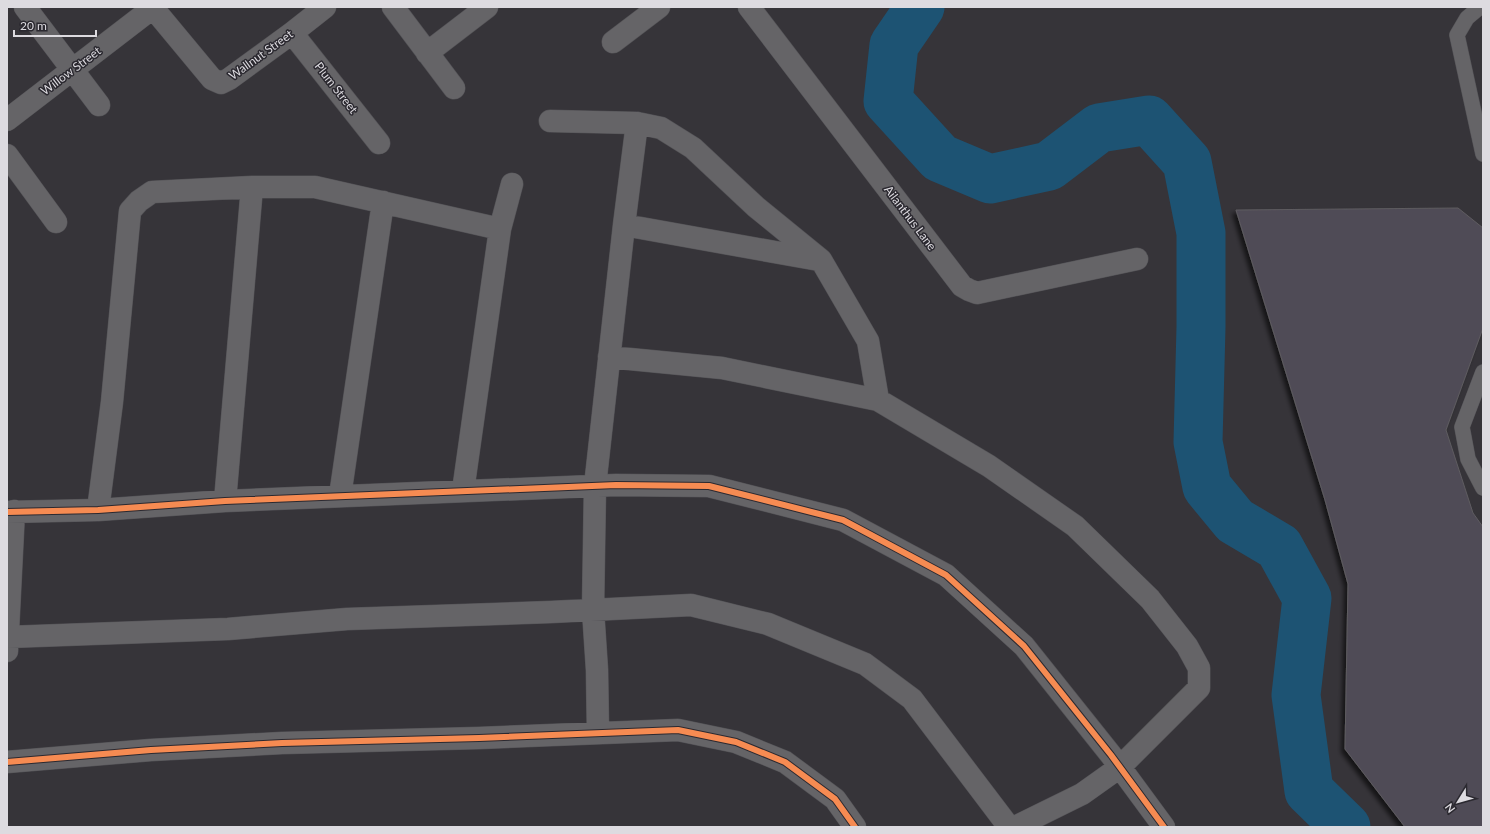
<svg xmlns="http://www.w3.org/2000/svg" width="1490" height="834" font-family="Lato,sans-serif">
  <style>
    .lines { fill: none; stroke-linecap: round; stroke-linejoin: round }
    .river { stroke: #1d5373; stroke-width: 49 }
    .building { fill: #504c57; stroke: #5e5c60; filter: url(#shadow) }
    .service-casing { stroke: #535256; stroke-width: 16 }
    .minor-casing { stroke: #535256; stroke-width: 23 }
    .service { stroke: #656467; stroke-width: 15 }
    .minor { stroke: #656467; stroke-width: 22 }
    .cycleway-casing { stroke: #2b2930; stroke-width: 8 }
    .cycleway { stroke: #f68b52; stroke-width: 6 }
    .labels { text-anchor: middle; stroke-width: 3; stroke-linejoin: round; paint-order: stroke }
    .street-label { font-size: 12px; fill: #dddbe0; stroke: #2b2930 }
  </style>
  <defs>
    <filter id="shadow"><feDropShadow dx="-3.5" dy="3.5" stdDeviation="2" flood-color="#0009"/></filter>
  </defs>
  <rect width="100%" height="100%" fill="#363439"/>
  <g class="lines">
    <path class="river" d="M920 7 894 45 888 101 940 158 990 179 1049 166 1099 128 1149 120 1187 162 1201 233V327L1198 442 1207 487 1235 521 1279 547 1307 598 1296 695 1309 791 1346 827"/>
  </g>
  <path class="building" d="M1458 208 1483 228V328L1446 430 1473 513 1483 527V827H1405L1345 749 1348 584 1325 500 1236 210Z"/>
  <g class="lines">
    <defs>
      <path id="service" d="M1480 7 1467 18 1457 35 1483 154
        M1483 372 1462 427 1468 459 1483 488"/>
      <path id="minor" d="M25 7 99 105
        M393 7 454 88
        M749 7 962 286 969 290 977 293 1137 259
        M153 8 212 79 221 83 229 79 292 33 325 7
        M292 33 379 143
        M613 42 659 7
        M427 53 487 7
        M7 120 154 7
        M550 121 637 123 661 128 693 148 756 207 821 260 868 341 878 400
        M7 155 56 222
        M624 225 819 260
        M609 357 722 368 878 400 989 466 1075 526 1150 599 1187 646 1199 668V688L1120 767 1082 794 1015 827
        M463 491 500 229 512 184
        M340 496 383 202
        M225 501 252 187
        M98 510 112 402 130 211 139 201 152 192 252 187H315L500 229
        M7 512 98 510 225 501 616 485 709 486 843 520 946 575 1024 646 1111 755 1164 827
        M8 637 228 629 347 619 551 612 691 605 768 624 865 664 912 699 1009 827
        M7 651 14 511
        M598 733 597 670 593 610 595 486 624 225 637 123
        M7 762 151 750 282 743 479 738 678 730 736 742 785 762 835 799 855 827"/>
    </defs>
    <use href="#service" class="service-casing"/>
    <use href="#minor" class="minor-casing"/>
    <use href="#service" class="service"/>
    <use href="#minor" class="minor"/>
    <defs>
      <path id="cycleway" d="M7 512 98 510 225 501 616 485 709 486 843 520 946 575 1024 646 1111 755 1164 827
        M7 762 151 750 282 743 479 738 678 730 736 742 785 762 835 799 855 827"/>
    </defs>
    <use href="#cycleway" class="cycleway-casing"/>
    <use href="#cycleway" class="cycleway"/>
  </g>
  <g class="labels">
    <g class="street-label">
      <text transform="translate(261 55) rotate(-36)" y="4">Wallnut Street</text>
      <text transform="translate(71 71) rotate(-37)" y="4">Willow Street</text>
      <text transform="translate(336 88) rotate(52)" y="4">Plum Street</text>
      <text transform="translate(910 218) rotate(53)" y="4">Ailanthus Lane</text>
    </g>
  </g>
  <rect width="1490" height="834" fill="none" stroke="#dddbe0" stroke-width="16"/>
  <g transform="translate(1458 802) rotate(233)" stroke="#2b2930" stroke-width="3" paint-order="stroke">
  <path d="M0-3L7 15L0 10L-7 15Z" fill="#dddbe0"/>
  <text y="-6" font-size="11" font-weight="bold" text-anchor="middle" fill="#dddbe0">N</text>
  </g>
  <path d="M14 30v6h82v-6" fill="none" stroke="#dddbe0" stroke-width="2"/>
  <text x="20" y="30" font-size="12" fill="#dddbe0" stroke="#2b2930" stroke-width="3" paint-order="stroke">20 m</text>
</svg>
